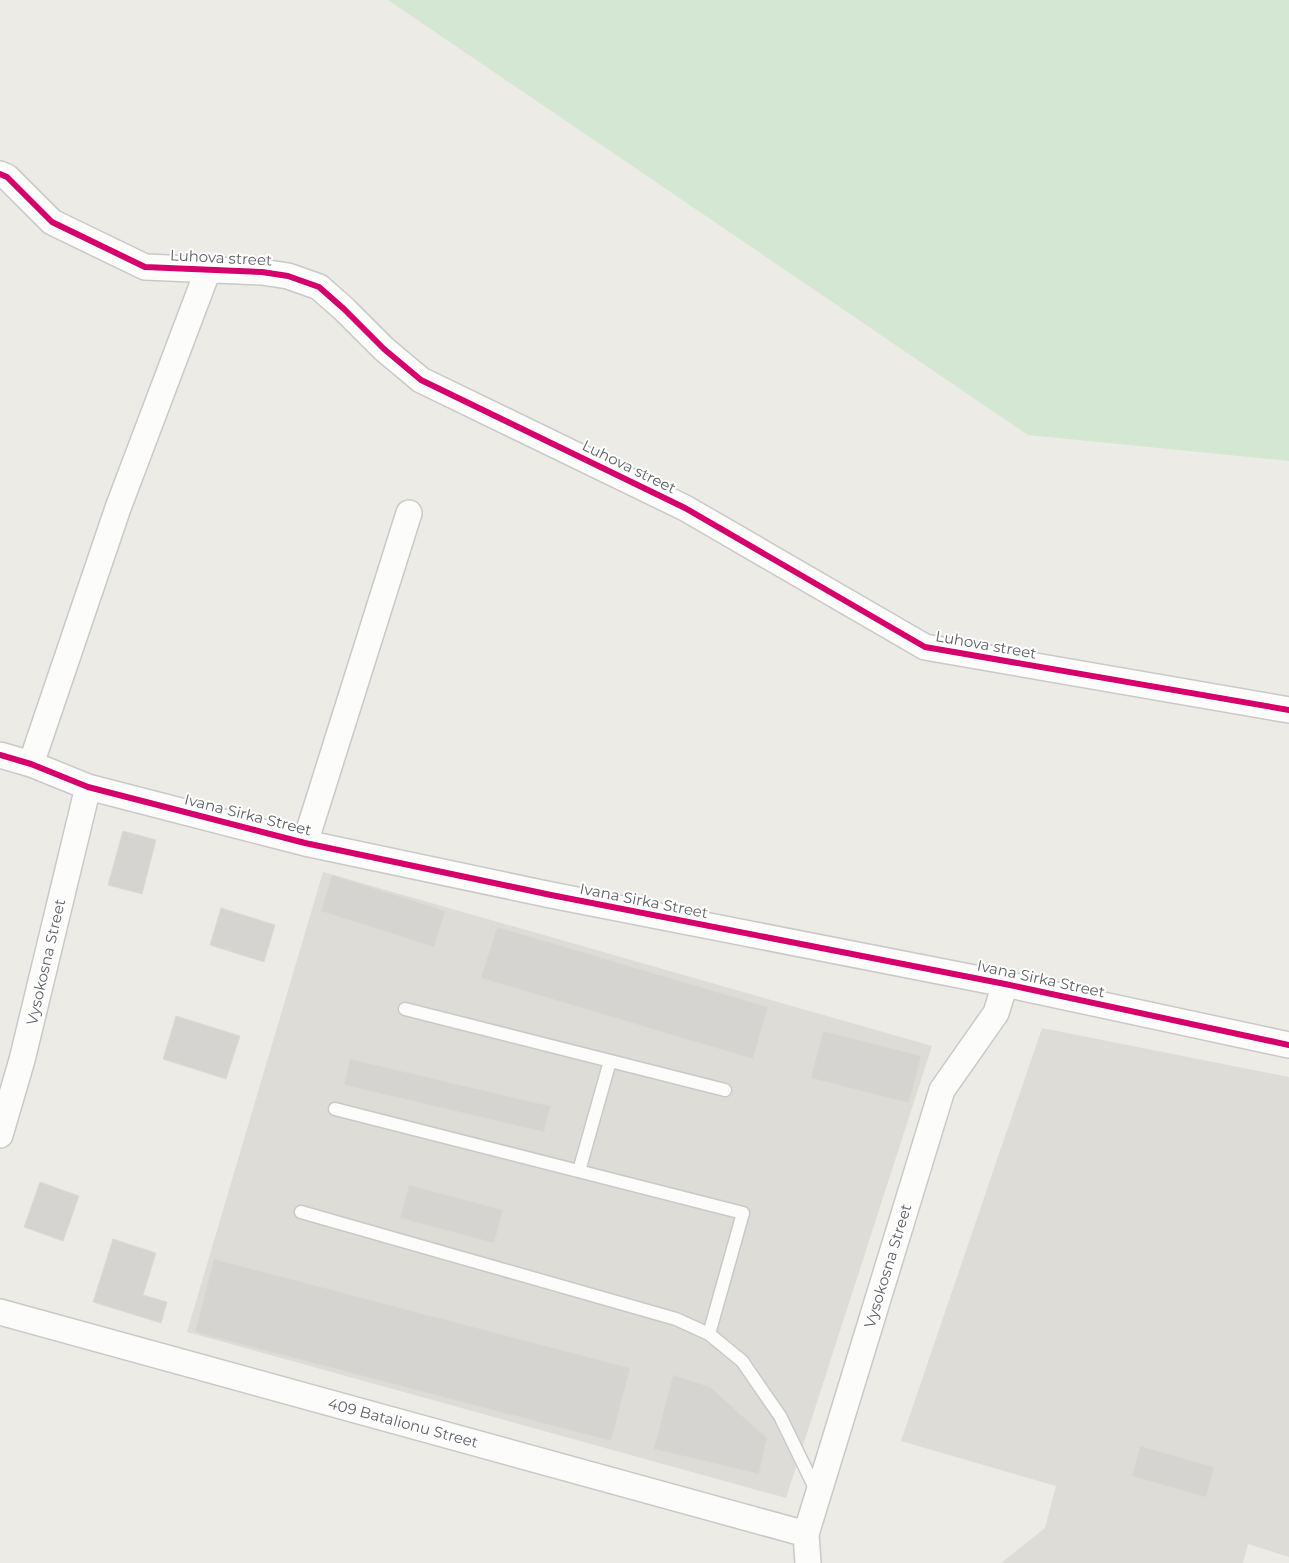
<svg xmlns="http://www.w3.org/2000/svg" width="1289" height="1563" font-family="Montserrat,sans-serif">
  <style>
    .industrial { fill: #dddcd7 }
    .green { fill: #d4e7d3 }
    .building { fill: #d5d4d1; stroke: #dbdad6 }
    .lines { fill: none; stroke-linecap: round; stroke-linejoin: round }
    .lane-casing { stroke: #c8c9c8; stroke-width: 15 }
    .street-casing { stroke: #c8c9c8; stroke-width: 28 }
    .lane { stroke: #fcfcfb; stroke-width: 12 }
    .street { stroke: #fcfcfb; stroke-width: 25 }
    .cycleway-casing { stroke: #fff; stroke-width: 9 }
    .cycleway { stroke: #d6006c; stroke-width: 6 }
    .labels { text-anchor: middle; stroke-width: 4; stroke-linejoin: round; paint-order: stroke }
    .street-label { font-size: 15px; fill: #5c5f64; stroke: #fff }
  </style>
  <rect width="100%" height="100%" fill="#ecebe6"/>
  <path class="industrial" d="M323 872 932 1046 786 1498 187 1332Z
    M1042 1028 1289 1077V1557L1248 1544 1243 1563H1001L1045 1528 1056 1486 901 1441Z"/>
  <path class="green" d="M388 0H1289V461L1028 435Z"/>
  <path class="building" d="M123 831 156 840 142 894 108 885Z
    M332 875 445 911 434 947 321 911Z
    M221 908 275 925 264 962 210 945Z
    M497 927 768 1007 753 1059 481 978Z
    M176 1016 240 1036 226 1079 163 1059Z
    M823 1031 921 1056 909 1103 811 1078Z
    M350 1059 550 1106 544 1132 344 1085Z
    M40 1182 79 1196 63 1241 24 1227Z
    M409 1185 503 1210 494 1243 400 1218Z
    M113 1239 156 1253 143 1295 167 1302 161 1323 93 1302Z
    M214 1259 630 1368 611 1441 195 1332Z
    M673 1375 710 1387 767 1438 759 1474 654 1449Z
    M1140 1446 1214 1467 1206 1497 1132 1476Z"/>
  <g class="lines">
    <defs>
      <path id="lane" d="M405 1009 725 1090
        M335 1109 743 1213 709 1334
        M579 1171 610 1061
        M301 1212 676 1319 709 1334 742 1361 780 1416 817 1492"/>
      <path id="street" d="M0 174 7 177 52 222 145 267 262 272 288 276 319 287 344 309 384 349 421 380 685 508 925 647 1289 710
        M0 755 31 764 88 787 305 843 551 895 1005 984 1289 1045
        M31 764 118 508 208 270
        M305 843 409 513
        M0 1135 22 1060 88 787
        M0 1312 806 1534
        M808 1563 806 1534 942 1090 996 1013 1005 984"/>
    </defs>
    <use href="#lane" class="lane-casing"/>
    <use href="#street" class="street-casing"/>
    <use href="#lane" class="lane"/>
    <use href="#street" class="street"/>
    <defs>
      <path id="cycleway" d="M0 174 7 177 52 222 145 267 262 272 288 276 319 287 344 309 384 349 421 380 685 508 925 647 1289 710
        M0 755 31 764 88 787 305 843 551 895 1005 984 1289 1045"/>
    </defs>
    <use href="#cycleway" class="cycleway-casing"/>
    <use href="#cycleway" class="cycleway"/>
  </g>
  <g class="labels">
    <g class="street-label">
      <text transform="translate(221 258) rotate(3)" y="5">Luhova street</text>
      <text transform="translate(629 467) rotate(26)" y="5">Luhova street</text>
      <text transform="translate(986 645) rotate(10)" y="5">Luhova street</text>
      <text transform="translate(248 815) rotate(14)" y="5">Ivana Sirka Street</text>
      <text transform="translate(644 901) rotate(11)" y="5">Ivana Sirka Street</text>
      <text transform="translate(46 962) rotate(-77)" y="5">Vysokosna Street</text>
      <text transform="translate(1041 979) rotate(12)" y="5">Ivana Sirka Street</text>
      <text transform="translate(888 1266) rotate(-73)" y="5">Vysokosna Street</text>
      <text transform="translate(403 1423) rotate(15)" y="5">409 Batalionu Street</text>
    </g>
  </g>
</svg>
